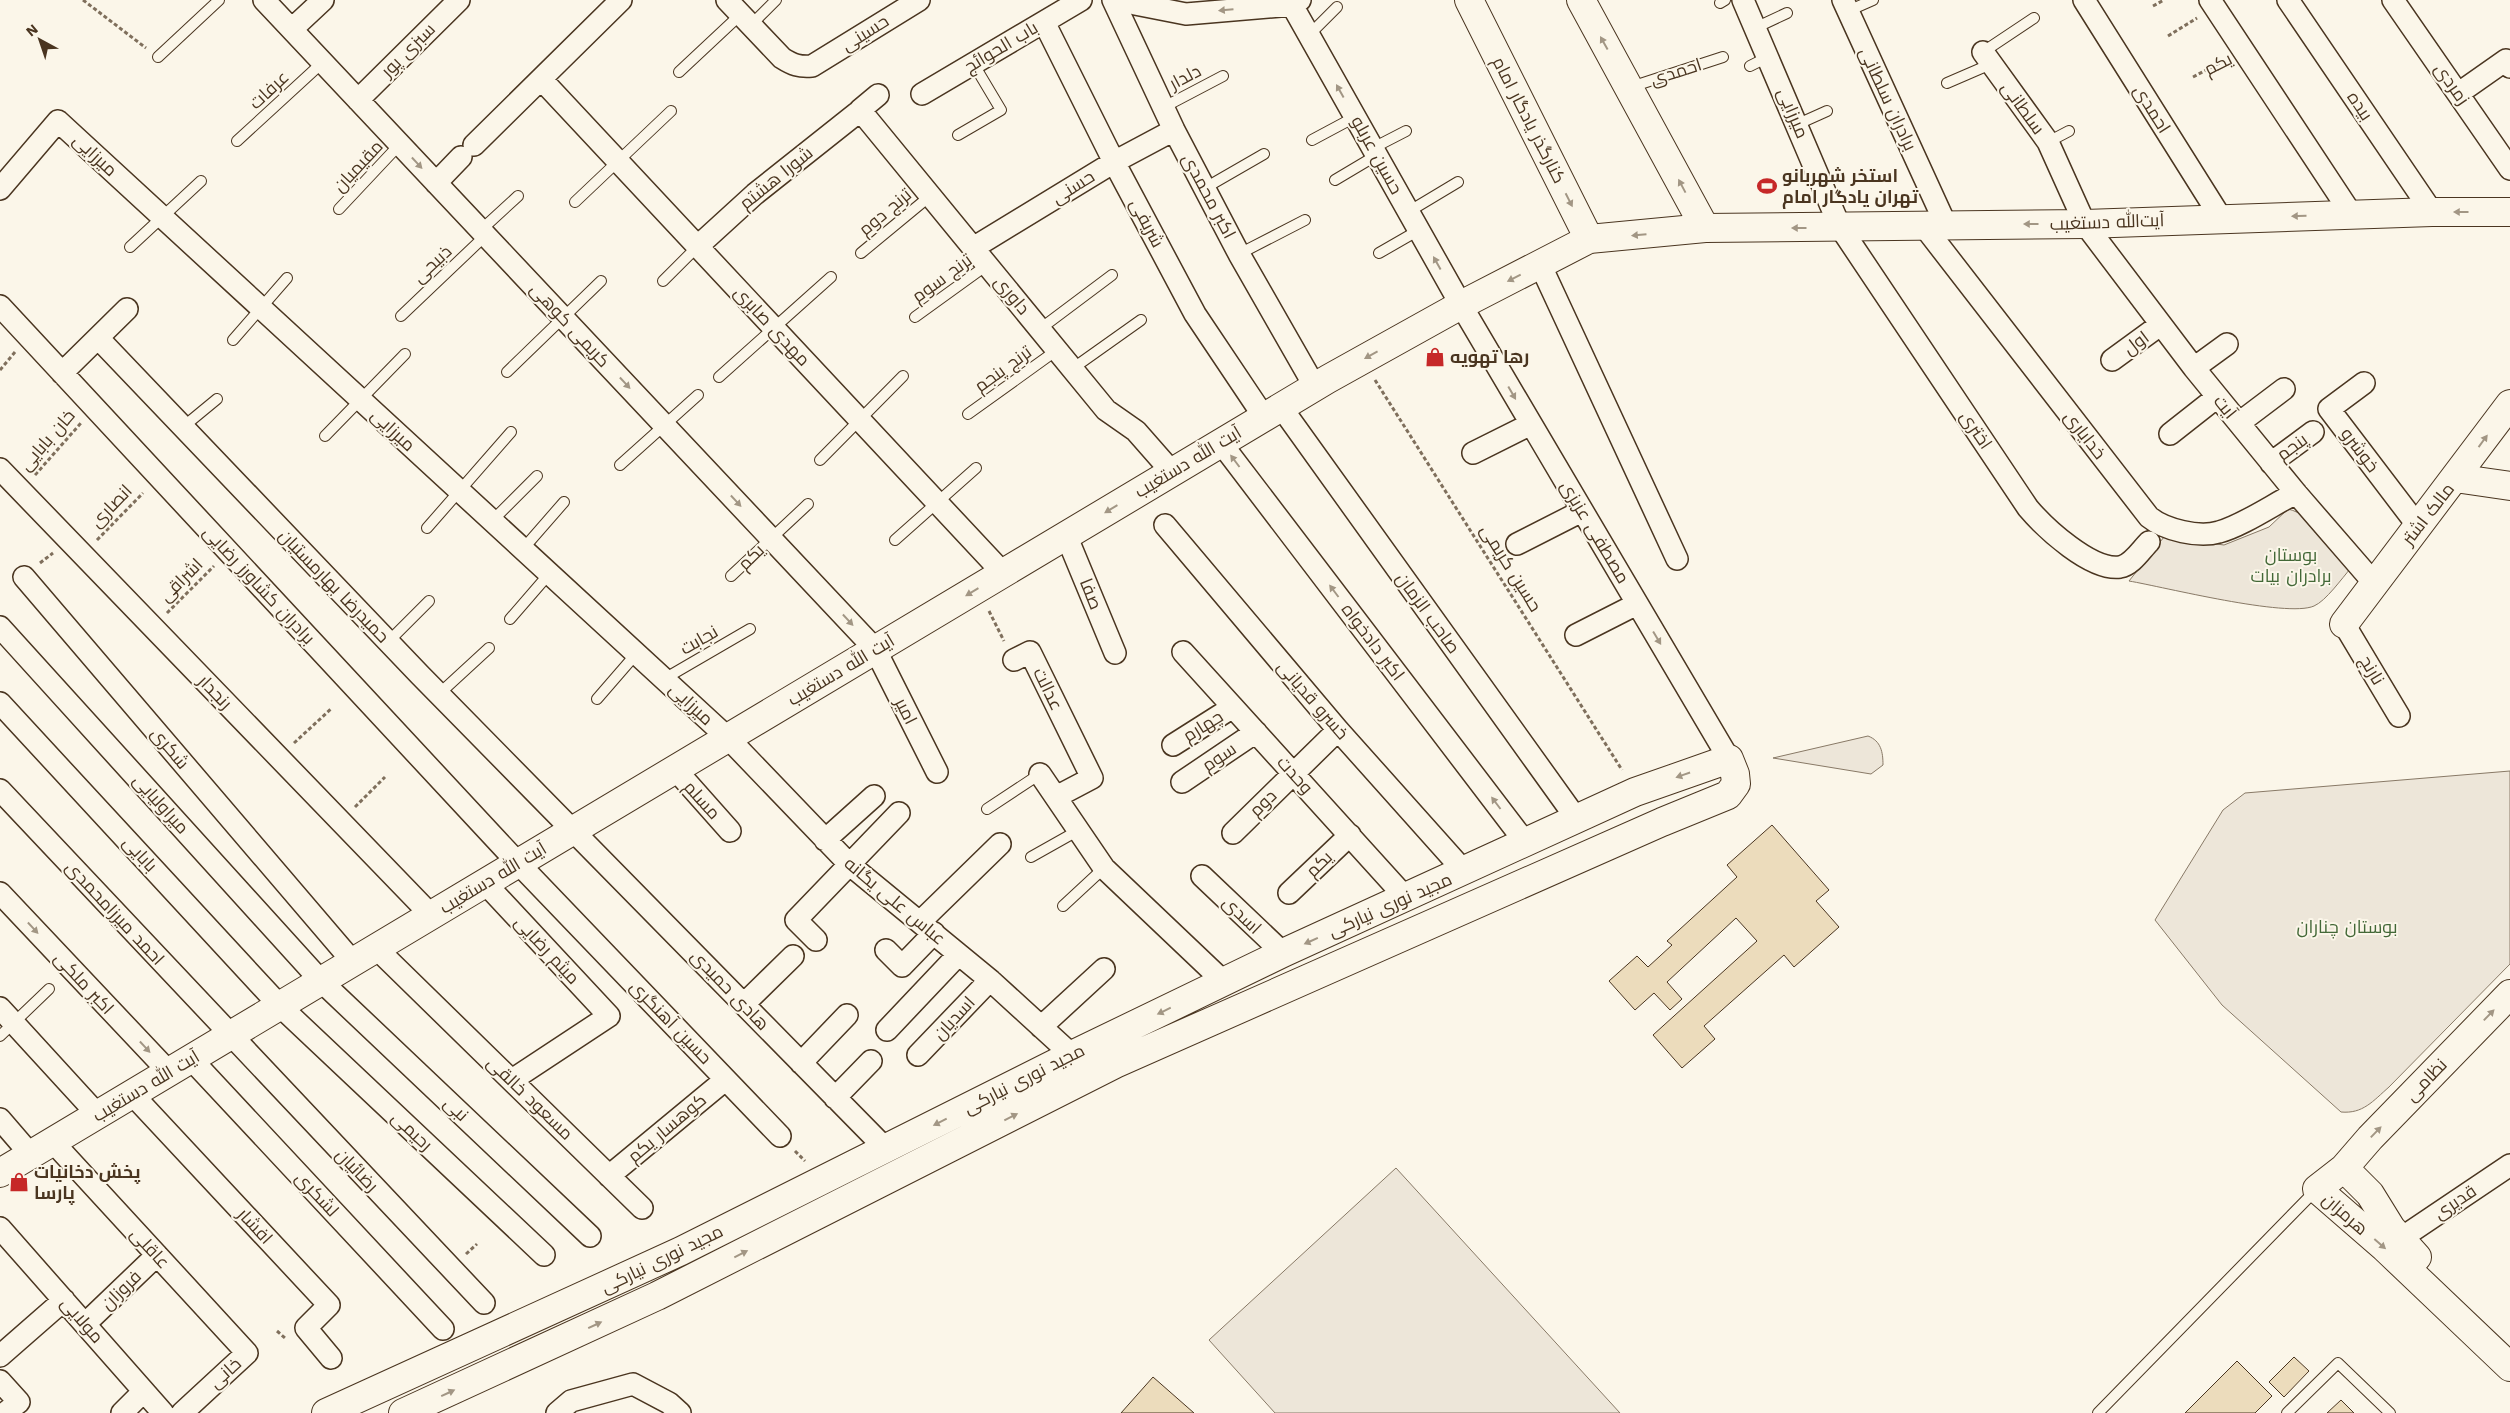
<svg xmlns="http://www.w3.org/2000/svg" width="2510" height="1413" font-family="'Work Sans',Cairo,sans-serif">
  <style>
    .green { fill: #ede6d9; stroke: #887966 }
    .building { fill: #ecdcbc; stroke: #4a3520 }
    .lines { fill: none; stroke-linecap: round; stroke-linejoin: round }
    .lane-casing { stroke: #4a3520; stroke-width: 12 }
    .street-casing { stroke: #4a3520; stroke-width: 24 }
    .secondary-casing { stroke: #4a3520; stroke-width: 30 }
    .primary-casing { stroke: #4a3520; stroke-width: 30 }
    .path { stroke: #7f6f5c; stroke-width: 3; stroke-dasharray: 4 2.5; stroke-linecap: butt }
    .lane { stroke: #fbf6e9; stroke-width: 10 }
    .street { stroke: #fbf6e9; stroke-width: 21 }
    .secondary { stroke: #fbf6e9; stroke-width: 28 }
    .primary { stroke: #fbf6e9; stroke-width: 28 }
    .oneway { fill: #a29684 }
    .labels { text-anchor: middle; stroke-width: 4; stroke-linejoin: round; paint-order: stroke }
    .street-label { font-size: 18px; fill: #4a3520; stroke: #fbf6e9 }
    .poi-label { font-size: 18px; font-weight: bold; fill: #4a3520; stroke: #fbf6e9; text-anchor: start }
    .park-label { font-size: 18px; fill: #436837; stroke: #fbf6e9 }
  </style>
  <rect width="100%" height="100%" fill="#fbf6e9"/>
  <path class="green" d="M2288 509C2314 515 2334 548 2351 568 2342 578 2326 601 2314 606 2287 618 2164 587 2129 581L2164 537 2224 545 2269 527Z
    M1868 736C1881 741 1883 752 1883 765L1871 774 1773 758Z
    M2510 771V964L2389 1087C2373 1101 2363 1114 2341 1112L2222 1005 2155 920 2223 810 2245 793Z
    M1396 1168 1620 1413H1275L1209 1340Z"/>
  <path class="building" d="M1772 825 1829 890 1816 901 1839 927 1794 967 1784 955 1704 1026 1715 1039 1682 1068 1653 1035 1757 941 1736 918 1667 982 1682 999 1670 1010 1654 993 1635 1010 1609 981 1637 956 1648 967 1672 945 1667 941 1737 877 1727 865Z
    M2294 1357 2309 1371 2284 1397 2269 1382Z
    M2237 1361 2272 1396 2255 1413H2185Z
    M1153 1377 1194 1413H1121Z
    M2341 1400 2354 1413H2327Z"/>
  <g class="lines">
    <defs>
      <path id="lane" d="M1720 3 1725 0
        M1848 11 1873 0
        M751 25 776 0
        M1755 28 1787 13
        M1309 35 1337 7
        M1983 52 2034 18
        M158 57 219 0
        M1750 66 1768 57
        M679 72 741 14
        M1947 83 1991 64
        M1631 87 1723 57
        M1164 107 1223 76
        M1798 124 1827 111
        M958 135 1001 110 973 63
        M1312 140 1355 117
        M237 141 323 62
        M2048 142 2069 131
        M1373 148 1406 131
        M1335 180 1377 155
        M1205 188 1264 154
        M575 202 671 111
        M339 209 400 144
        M1408 212 1458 182
        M481 230 518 196
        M130 247 201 181
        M861 253 930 196
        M1379 253 1419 230
        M1239 254 1305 220
        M663 281 698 246
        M401 316 486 235
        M915 317 987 265
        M1040 329 1112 275
        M233 340 287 278
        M1072 369 1141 320
        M507 372 601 281
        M719 377 831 277
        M968 414 1057 350
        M183 427 217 399
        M325 436 405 354
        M820 460 903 376
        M620 465 698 395
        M492 521 537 476
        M427 528 511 432
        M895 540 976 468
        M523 549 564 502
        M731 576 808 504
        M510 619 549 574
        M388 642 429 601
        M664 679 750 629
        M439 694 489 648
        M597 699 636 654
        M987 809 1040 774
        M1031 857 1079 830
        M1063 906 1104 868
        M0 1036 49 989
        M2098 1413 2316 1190
        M2287 1413 2338 1363 2390 1413"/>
      <path id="street" d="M264 0 875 649 937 772
        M727 0 782 58C793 65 799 67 812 66L919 0
        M1113 0 1174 130 1239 254 1315 387
        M1128 0 1135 4 1186 14 1292 5 1300 0
        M1743 0 1840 227 2028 508C2045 528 2091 571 2120 567 2132 565 2141 550 2149 542
        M1843 0 1946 225
        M2084 0 2221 218
        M2210 0 2352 215
        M2288 0 2432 212
        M2393 0 2510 169
        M1292 5 1461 305 1729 759
        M1044 22 1114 162 1195 314 1264 417
        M292 29 323 0
        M1983 52 2048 142 2085 224 2194 368 2296 493 2374 583
        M541 79 1003 573
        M2459 93 2506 60 2510 67
        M922 94 1081 0
        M878 95 860 110 1106 410 1136 431 1172 472
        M358 100 459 0
        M474 145 621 0
        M436 183 461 157
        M0 189 58 121 728 738 850 865 990 980 1072 1055
        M1923 225 2149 517C2165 530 2199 538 2219 532 2242 526 2274 504 2296 493
        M698 246 755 194 857 113
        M973 248 1114 162 1174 130
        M1540 264 1677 559
        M0 306 518 863 780 1136
        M99 339 420 675 886 1149
        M2112 360 2160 325
        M2194 368 2227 344
        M62 373 127 309
        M2364 383 2329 409 2418 526
        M1281 407 1576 818
        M2239 423 2284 389
        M2170 434 2217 397
        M1221 443 1525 842
        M1473 453 1531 424
        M2271 463 2313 432
        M0 469 431 915
        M1165 525 1338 730 1464 871
        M1066 535 1115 653
        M1517 544 1582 511
        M24 577 353 962
        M2344 624 2399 716
        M0 627 321 981 590 1236
        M1576 635 1637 604
        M1183 652 1406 898
        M1014 660 1030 652 1092 778 1056 797
        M0 703 280 1006 544 1255
        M1173 745 1233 707
        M675 769 730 831
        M1040 774 1104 868 1224 982
        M1182 782 1256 732
        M0 790 484 1303
        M1233 833 1338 730
        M825 840 874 796
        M1202 876 1283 953
        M485 883 609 1016 512 1080
        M0 893 169 1072
        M1289 893 1350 835
        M920 922 1000 844
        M816 940 796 920 899 813
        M376 948 642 1208
        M886 950 902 966 934 933
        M744 1004 793 956
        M0 1008 98 1115
        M1041 1027 1104 969
        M887 1030 958 955
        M918 1055 990 980
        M191 1059 443 1329
        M801 1063 847 1015
        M132 1094 329 1305 306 1328 331 1358
        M835 1098 871 1061
        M0 1119 31 1155
        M53 1142 247 1353 182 1413
        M609 1176 725 1080
        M0 1228 163 1413
        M2400 1239 2510 1165
        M85 1324 157 1255
        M0 1356 64 1300
        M0 1381 19 1402 5 1413
        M122 1413 143 1392
        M557 1413 571 1401 633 1384 669 1403 680 1413"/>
      <path id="secondary" d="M2455 478 2510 486
        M2344 624 2510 404
        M2510 994 2370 1138 2344 1168 2317 1189 2385 1248 2510 1367
        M2344 1168 2370 1194 2391 1228 2417 1257
        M0 1173 1328 379 1461 305 1589 239 1705 228 2085 224 2432 212H2510
        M326 1413 681 1251 1072 1055 1283 953 1635 792 1729 759 1735 774 1736 784 1728 795 1662 822 1115 1064 657 1296 403 1413"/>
      <path id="primary" d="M1469 0 1589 239
        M1581 0 1705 228"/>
    </defs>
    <use href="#lane" class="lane-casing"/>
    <use href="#street" class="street-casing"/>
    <use href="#secondary" class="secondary-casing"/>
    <use href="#primary" class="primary-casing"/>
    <path class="path" d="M83 0 146 48
      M2153 6 2164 0
      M2168 36 2197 18
      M2193 77 2223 61
      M0 370 15 352
      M1375 380 1622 770
      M35 475 81 423
      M97 540 143 493
      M40 563 53 553
      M989 611 1004 641
      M167 613 214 566
      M294 743 332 708
      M355 807 385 777
      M795 1151 805 1161
      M466 1254 477 1244
      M277 1331 285 1338"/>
    <use href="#lane" class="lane"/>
    <use href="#street" class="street"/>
    <use href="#secondary" class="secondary"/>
    <use href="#primary" class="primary"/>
  </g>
  <defs><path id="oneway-solid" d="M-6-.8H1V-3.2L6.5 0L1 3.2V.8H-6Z" transform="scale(1.25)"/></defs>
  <g class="oneway">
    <use href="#oneway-solid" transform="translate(1226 10) rotate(175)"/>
    <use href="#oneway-solid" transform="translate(1604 43) rotate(-119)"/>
    <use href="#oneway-solid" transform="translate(1340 91) rotate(-119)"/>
    <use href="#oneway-solid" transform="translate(417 163) rotate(47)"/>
    <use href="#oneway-solid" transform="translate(1682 186) rotate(-118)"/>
    <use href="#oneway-solid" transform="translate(1569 200) rotate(63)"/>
    <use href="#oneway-solid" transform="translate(2461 212) rotate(-180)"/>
    <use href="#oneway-solid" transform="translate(2299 216) rotate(179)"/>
    <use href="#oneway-solid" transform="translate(2031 224) rotate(180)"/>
    <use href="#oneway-solid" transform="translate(1799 228) rotate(180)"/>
    <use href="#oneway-solid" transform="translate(1639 235) rotate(175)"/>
    <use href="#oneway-solid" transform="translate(1437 263) rotate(-119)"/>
    <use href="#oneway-solid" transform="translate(1514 278) rotate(153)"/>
    <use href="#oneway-solid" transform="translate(1371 355) rotate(151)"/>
    <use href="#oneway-solid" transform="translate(625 383) rotate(47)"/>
    <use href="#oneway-solid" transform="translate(1512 393) rotate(60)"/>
    <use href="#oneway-solid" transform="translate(2483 441) rotate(-54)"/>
    <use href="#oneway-solid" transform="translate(1235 461) rotate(-127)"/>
    <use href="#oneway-solid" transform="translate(736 501) rotate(47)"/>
    <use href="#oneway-solid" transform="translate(1111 509) rotate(149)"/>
    <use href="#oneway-solid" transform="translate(1334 591) rotate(-127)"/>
    <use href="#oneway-solid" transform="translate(972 592) rotate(149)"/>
    <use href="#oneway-solid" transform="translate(848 620) rotate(47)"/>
    <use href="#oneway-solid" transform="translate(1657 638) rotate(59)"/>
    <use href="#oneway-solid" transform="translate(1683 775) rotate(161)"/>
    <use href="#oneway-solid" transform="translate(1496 803) rotate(-127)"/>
    <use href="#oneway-solid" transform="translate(33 928) rotate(47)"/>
    <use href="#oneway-solid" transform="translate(1311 941) rotate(156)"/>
    <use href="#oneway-solid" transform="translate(1164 1011) rotate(154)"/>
    <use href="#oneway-solid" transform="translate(2489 1015) rotate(-46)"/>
    <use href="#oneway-solid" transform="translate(145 1047) rotate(47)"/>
    <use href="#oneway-solid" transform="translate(1011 1117) rotate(-27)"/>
    <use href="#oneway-solid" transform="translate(940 1122) rotate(153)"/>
    <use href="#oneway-solid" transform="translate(2376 1132) rotate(-46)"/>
    <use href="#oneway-solid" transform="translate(2380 1244) rotate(41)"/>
    <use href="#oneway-solid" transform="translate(741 1254) rotate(-27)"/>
    <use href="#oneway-solid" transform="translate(595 1325) rotate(-25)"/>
    <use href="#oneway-solid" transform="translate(448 1393) rotate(-25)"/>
  </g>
  <defs>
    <symbol id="stadium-bare" viewBox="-9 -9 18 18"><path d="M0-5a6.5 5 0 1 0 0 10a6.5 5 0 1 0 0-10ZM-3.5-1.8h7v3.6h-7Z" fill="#c62828" stroke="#fbf6e9" stroke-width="2.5" paint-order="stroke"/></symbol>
    <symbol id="shop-bare" viewBox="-9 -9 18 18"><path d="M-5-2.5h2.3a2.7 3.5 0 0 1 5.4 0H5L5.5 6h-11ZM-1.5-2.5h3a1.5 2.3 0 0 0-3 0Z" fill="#c62828" stroke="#fbf6e9" stroke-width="2.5" paint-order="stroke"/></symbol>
  </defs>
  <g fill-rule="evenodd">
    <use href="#stadium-bare" x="1753" y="172" width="28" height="28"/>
    <use href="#shop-bare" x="1421" y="343" width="28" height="28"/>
    <use href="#shop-bare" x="5" y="1168" width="28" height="28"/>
  </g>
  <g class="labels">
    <g class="street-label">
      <text transform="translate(865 33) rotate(-32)" y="6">حسینی</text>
      <text transform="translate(1001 47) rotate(-31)" y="6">باب الحوائج</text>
      <text transform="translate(408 50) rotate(-45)" y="6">سبزی پور</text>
      <text transform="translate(2218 64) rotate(-27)" y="6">یکم</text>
      <text transform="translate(1676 72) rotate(-18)" y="6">احمدی</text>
      <text transform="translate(1185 77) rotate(-28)" y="6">دلدار</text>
      <text transform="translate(2452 84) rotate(55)" y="6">زمردی</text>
      <text transform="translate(269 90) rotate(-43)" y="6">عرفات</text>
      <text transform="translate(1888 99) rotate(65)" y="6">برادران سلطانی</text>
      <text transform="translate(2360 106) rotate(56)" y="6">بیده</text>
      <text transform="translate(2023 108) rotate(54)" y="6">سلطانی</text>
      <text transform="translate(2152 109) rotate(58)" y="6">احمدی</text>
      <text transform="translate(1793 113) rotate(67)" y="6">میرزایی</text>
      <text transform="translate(1529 120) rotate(63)" y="6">کنارگذر یادگار امام</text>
      <text transform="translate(95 155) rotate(43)" y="6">میرزایی</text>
      <text transform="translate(1377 155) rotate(61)" y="6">حسین عربلو</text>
      <text transform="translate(358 166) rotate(-47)" y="6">مقیمیان</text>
      <text transform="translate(776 178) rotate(-39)" y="6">شورا هشتم</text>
      <text transform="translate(1073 187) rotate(-32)" y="6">حسنی</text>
      <text transform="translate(1209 196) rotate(62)" y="6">اکبر محمدی</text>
      <text transform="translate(885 212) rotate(-40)" y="6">ترنج دوم</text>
      <text transform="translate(2107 222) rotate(-2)" y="6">آیت‌الله دستغیب</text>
      <text transform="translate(1147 223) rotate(62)" y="6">شریفی</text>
      <text transform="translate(432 264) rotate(-43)" y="6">ذبیحی</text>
      <text transform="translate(942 278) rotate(-36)" y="6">ترنج سوم</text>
      <text transform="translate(1012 295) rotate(50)" y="6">داوری</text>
      <text transform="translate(570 325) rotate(47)" y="6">کریمی کوهی</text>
      <text transform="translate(772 326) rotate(47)" y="6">مهدی صابری</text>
      <text transform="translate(2136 343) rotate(-37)" y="6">اول</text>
      <text transform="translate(1003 369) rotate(-36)" y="6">ترنج پنجم</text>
      <text transform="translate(2225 407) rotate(51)" y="6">آیت</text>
      <text transform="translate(393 430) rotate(43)" y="6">میرزایی</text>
      <text transform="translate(1976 430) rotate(56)" y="6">اختری</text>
      <text transform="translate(2085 435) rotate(52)" y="6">خدایاری</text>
      <text transform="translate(47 440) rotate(-49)" y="6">خان بابایی</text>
      <text transform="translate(2292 447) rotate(-36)" y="6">پنجم</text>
      <text transform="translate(2360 450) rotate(53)" y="6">خوشرو</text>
      <text transform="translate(1188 462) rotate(-31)" y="6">آیت الله دستغیب</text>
      <text transform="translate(111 506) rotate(-46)" y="6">انصاری</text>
      <text transform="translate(2428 514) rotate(-52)" y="6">مالک اشتر</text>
      <text transform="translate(1595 532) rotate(59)" y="6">مصطفی عزیزی</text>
      <text transform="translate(751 557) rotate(-44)" y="6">یکم</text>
      <text transform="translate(1511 568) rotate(58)" y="6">حسین کریمی</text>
      <text transform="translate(181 580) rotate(-45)" y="6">اشراقی</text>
      <text transform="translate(259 585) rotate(47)" y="6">برادران کشاورز رضایی</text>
      <text transform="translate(334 586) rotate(46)" y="6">حمیدرضا بهارمستیان</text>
      <text transform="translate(1091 594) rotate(68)" y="6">صفا</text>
      <text transform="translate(1428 613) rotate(54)" y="6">صاحب الزمان</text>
      <text transform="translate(699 640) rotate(-30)" y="6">نجابت</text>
      <text transform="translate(1373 642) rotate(53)" y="6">اکبر دادخواه</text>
      <text transform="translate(841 670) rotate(-31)" y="6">آیت الله دستغیب</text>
      <text transform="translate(2372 670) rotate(59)" y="6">نارنج</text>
      <text transform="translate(1048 689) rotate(64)" y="6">عدالت</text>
      <text transform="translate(215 692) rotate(46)" y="6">رنجدار</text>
      <text transform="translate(1313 700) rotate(49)" y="6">خسرو قدیانی</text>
      <text transform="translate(691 704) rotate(43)" y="6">میرزایی</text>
      <text transform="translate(906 711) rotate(63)" y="6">امیر</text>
      <text transform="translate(1203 726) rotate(-32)" y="6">چهارم</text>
      <text transform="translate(170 748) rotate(50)" y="6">شکری</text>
      <text transform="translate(1219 757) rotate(-34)" y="6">سوم</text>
      <text transform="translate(1295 775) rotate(48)" y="6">وحدت</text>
      <text transform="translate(702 800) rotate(48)" y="6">مسلم</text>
      <text transform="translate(1263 803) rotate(-44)" y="6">دوم</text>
      <text transform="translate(161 804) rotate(48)" y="6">میراولیایی</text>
      <text transform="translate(140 854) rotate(47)" y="6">بابایی</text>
      <text transform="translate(1319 864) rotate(-44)" y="6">یکم</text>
      <text transform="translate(493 878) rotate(-31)" y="6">آیت الله دستغیب</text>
      <text transform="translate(895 901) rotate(40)" y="6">عباس علی یگانه</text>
      <text transform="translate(1390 905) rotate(-24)" y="6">مجید نوری نیارکی</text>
      <text transform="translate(115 913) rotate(47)" y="6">احمد میرزامحمدی</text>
      <text transform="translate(1242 915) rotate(44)" y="6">اسدی</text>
      <text transform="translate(547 950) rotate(47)" y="6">میثم رضایی</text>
      <text transform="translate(84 983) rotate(47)" y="6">اکبر ملکی</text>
      <text transform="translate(730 990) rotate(46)" y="6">هادی حمیدی</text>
      <text transform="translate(954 1018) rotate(-47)" y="6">اسدیان</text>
      <text transform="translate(671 1022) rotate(46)" y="6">حسین آهنگری</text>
      <text transform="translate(1024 1079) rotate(-27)" y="6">مجید نوری نیارکی</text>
      <text transform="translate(2426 1080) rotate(-46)" y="6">نظامی</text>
      <text transform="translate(146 1086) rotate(-31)" y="6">آیت الله دستغیب</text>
      <text transform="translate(530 1098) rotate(44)" y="6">مسعود خالقی</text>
      <text transform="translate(456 1109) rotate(43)" y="6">نبی</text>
      <text transform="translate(667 1128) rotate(-40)" y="6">کوهسار یکم</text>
      <text transform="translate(412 1131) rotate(43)" y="6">رحیمی</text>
      <text transform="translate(357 1170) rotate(46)" y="6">رضائیان</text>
      <text transform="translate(317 1194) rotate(47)" y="6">لشکری</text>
      <text transform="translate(2455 1202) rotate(-34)" y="6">قدیری</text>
      <text transform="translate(2345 1214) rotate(41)" y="6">هرمزان</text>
      <text transform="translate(255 1226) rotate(47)" y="6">افشار</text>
      <text transform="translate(150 1248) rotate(47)" y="6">عاقلی</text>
      <text transform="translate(662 1259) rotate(-26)" y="6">مجید نوری نیارکی</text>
      <text transform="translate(121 1290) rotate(-44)" y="6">فروزان</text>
      <text transform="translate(82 1320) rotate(49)" y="6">مولایی</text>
      <text transform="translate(225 1373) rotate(-42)" y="6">خانی</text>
    </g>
    <g class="poi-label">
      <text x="1782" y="182">استخر شهربانو<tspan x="1782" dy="21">تهران یادگار امام</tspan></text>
      <text x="1450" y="363">رها تهویه</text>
      <text x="34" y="1178">پخش دخانیات<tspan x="34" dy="21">پارسا</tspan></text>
    </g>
    <g class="park-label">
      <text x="2291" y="561">بوستان<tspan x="2291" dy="21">برادران بیات</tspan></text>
      <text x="2347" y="933">بوستان چناران</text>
    </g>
  </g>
  <g transform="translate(40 40) rotate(320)" stroke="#fbf6e9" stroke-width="4" paint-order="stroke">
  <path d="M0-4L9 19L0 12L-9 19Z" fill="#4a3520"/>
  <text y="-8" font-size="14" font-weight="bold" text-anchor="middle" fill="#4a3520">N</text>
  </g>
</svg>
